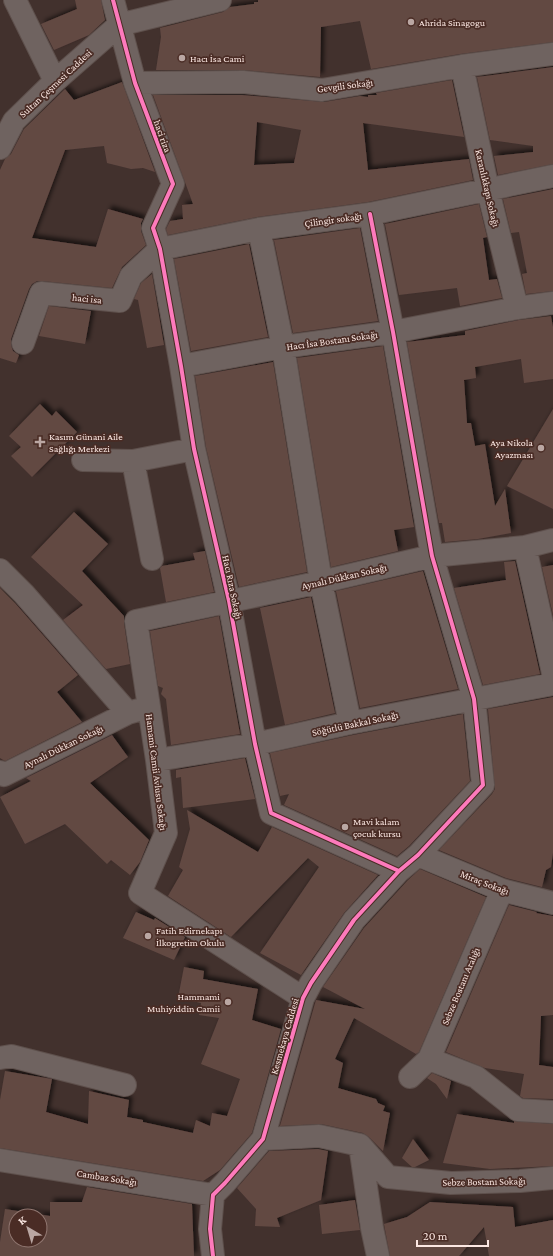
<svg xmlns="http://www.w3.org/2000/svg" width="553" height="1256" font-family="'Crimson Pro',serif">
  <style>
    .building { fill: #624943; fill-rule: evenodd; filter: url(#shadow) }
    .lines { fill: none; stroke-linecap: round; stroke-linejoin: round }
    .minor-casing { stroke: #5e504c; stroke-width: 24 }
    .minor { stroke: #6f6360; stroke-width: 22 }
    .cycleway-casing { stroke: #4a2c25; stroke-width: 6 }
    .cycleway { stroke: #fd7abc; stroke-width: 4 }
    .poi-dot { fill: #baa7a3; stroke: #4a2c25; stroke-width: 1.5 }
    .labels { text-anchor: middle; stroke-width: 3.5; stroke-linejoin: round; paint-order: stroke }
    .poi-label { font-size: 10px; fill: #fbe7e2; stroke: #4a2c25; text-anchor: start }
    .street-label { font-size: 10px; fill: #fbe7e2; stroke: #4a2c25 }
  </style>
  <defs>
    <filter id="shadow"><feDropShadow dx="3.5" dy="-3.5" stdDeviation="2" flood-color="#0009"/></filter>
  </defs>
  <rect width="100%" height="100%" fill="#42312d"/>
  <path class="building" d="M75 0H101L105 20 89 35 54 50 41 24 77 9Z
    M258 0H553V42L460 54 371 69 360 21 321 27 320 77 243 70H156L161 37 160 28 223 12 230 7 254 4V2H258Z
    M553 67V164L498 175 494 156 533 152V146L490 140 477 77Z
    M452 80 464 137 363 123 368 170 469 159 473 180 368 202 257 217 168 235 166 229 170 221 183 219 182 205 193 204 153 95H242L324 102 360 96 368 97V95H377L376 93ZM257 122 301 130 294 163 254 165Z
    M122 82 155 172 143 168 131 169 107 163 104 146 65 150 32 238 96 247 108 209 143 219 141 223V231L146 245 122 267 112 288 42 281H37L32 284 29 289 11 339V345L13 351 19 355 16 363 0 358V170L5 159 11 154 24 129 65 89 74 100Z
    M553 189V291L526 294 522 274 527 273 519 232 511 233 503 199Z
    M479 204 487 237 483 238 489 280 497 279 502 298 460 306 457 288 399 295 385 224Z
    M360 228 378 321 293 333 274 240Z
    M249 244 268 337 191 351 174 259Z
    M152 274 164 345 147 348 138 300 134 299 141 283Z
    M49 306 91 311 85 344 39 336Z
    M551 316 553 327V379L524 383 521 359 475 367 476 378 464 380 467 423H471L475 446 485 444 495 506 505 489 511 533 478 539 445 542 442 523H439L407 342 465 335V331L519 320Z
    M383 346 414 527 394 530 398 551 331 567 297 358Z
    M273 362 307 572 239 587 206 447 195 376Z
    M40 404 52 416 56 411 77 432 32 477 11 456 21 447 9 436Z
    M553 409V509L507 486Z
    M74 512 108 544 82 571 124 616V623L130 664 106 669 63 620 83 605 31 557Z
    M205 551 214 592 166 602 160 568 162 566 195 560 193 553Z
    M515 561 540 674 483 685 454 588 506 580 504 562Z
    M553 565V615L542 567Z
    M423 571 458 689 360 708 336 591Z
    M0 588 15 603 78 675 57 692 82 722 5 761 0 758Z
    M311 597 335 713 285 725 260 608Z
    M219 616 240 734 171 745 166 699 161 694 163 688 158 686 150 631Z
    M553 697V853L551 867 546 870 542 887 506 878 439 850 492 794 495 789 488 709Z
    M463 714 470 781 409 846 397 856 284 805 289 794 280 796 270 753 353 735Z
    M112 735 128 757 90 783 149 840 140 862 130 875 111 860 107 864 65 824 25 844 0 797 31 781 26 778Z
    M245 758 255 799 183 808 181 777 176 778V770Z
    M187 810 258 852 272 827 378 875 344 913 301 975 260 953 319 867 308 858 231 937 168 896 183 870 179 867 190 829Z
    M420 869 486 897 419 1052 416 1054 354 1018 335 1059 343 1063 338 1088 376 1099 378 1103 385 1106 383 1111 390 1113 383 1151 369 1137 363 1133 321 1124 280 1126 316 1000 365 1009 323 987 364 928 408 880Z
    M509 905 537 912 536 913 553 916V1015L541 1016 539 1065 553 1067V1099L523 1098 520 1096 524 1074 485 1068 446 1052Z
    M136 912 154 920 155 918 185 937 174 960 123 938Z
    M184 967 204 971 203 979 258 989 252 1020 281 1029 252 1133 220 1170 203 1181 0 1148V1100L5 1071 52 1079 46 1112 88 1124 89 1091 129 1100 127 1117 143 1120V1122L193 1133 196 1120 210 1126 212 1113 227 1116 240 1079 201 1064 219 1018 199 1015 201 1003 178 998Z
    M432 1073 451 1081 447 1099 436 1084 427 1078Z
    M457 1114 514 1123V1121L553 1124V1166L490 1169 443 1163Z
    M413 1139 429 1160 415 1167H412L402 1158Z
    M318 1149 328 1151 321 1200 277 1218 280 1227 255 1226 256 1209 237 1188 269 1151Z
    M87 1187 192 1204 194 1256H0V1242L5 1209 50 1216V1202H82ZM16 1216H40V1240H16Z
    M355 1200 360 1230 322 1234 319 1205Z
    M430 1202 513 1207 515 1227 553 1220V1256H489L484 1227 459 1256H390L384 1224 407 1217Z"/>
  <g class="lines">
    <defs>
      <path id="minor" d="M15 0 55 81
        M113 0 135 83 173 184 153 228 160 249 181 366 194 449 229 601 255 744 271 813 399 871
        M462 66 488 190 517 308
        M135 83 243 82 322 90 462 66 553 54
        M0 148 14 121 55 81 119 25 220 0
        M259 229 283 347 321 582 350 723
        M160 249 259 229 370 214 553 176
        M23 343 41 293 120 301 131 276 160 249
        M181 366 283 347 393 332 517 308 553 303
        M83 460 133 461 194 449
        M133 461 152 559
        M525 547 553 673
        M0 570 24 594 128 713
        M157 760 255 744 350 723 553 684
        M0 772 4 775 128 713 142 709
        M418 855 502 890 553 903
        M303 998 140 893 166 833 157 760 136 621 321 582 432 556 525 547 553 540
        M0 1058 11 1056 125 1085
        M429 1059 476 1077 518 1110 553 1112
        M410 1077 429 1059 502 890
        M263 1139 319 1136 360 1145 388 1177 451 1183 520 1181 553 1178
        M360 1145 372 1228 378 1256
        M0 1160 213 1195
        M213 1256 210 1229 213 1195 225 1183 263 1139 303 998 311 983 354 920 399 871 418 855 483 785 474 699 432 556 393 332 370 214"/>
    </defs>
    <use href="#minor" class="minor-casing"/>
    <use href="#minor" class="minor"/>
    <defs>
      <path id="cycleway" d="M113 0 135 83 173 184 153 228 160 249 181 366 194 449 229 601 255 744 271 813 399 871
        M213 1256 210 1229 213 1195 225 1183 263 1139 303 998 311 983 354 920 399 871 418 855 483 785 474 699 432 556 393 332 370 214"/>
    </defs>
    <use href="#cycleway" class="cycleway-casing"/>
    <use href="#cycleway" class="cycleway"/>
  </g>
  <g class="poi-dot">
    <circle cx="411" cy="22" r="4"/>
    <circle cx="182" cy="58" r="4"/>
    <path d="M38 436h4v4h4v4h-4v4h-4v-4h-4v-4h4z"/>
    <circle cx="541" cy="448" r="4"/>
    <circle cx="345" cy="827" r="4"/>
    <circle cx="148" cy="936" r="4"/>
    <circle cx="228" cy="1002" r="4"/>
  </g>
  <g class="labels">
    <g class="poi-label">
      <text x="419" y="26">Ahrida Sinagogu</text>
      <text x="190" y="62">Hacı İsa Cami</text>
      <text x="49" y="440">Kasım Günani Aile<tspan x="49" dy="12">Sağlığı Merkezi</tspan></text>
      <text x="533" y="446" text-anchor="end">Aya Nikola<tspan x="533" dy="12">Ayazması</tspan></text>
      <text x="353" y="825">Mavi kalam<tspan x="353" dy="12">çocuk kursu</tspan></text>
      <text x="156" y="934">Fatih Edirnekapı<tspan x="156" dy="12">İlkogretim Okulu</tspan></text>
      <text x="220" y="1000" text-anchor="end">Hammami<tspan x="220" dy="12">Muhiyiddin Camii</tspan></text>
    </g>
    <g class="street-label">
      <text transform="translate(55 83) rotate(-43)" y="4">Sultan Çeşmesi Caddesi</text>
      <text transform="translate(345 85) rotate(-7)" y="4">Gevgili Sokağı</text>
      <text transform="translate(163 136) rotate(70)" y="4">haci riza</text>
      <text transform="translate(488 188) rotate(77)" y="4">Karanlıkkapı Sokağı</text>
      <text transform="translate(333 219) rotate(-8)" y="4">Çilingir sokağı</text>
      <text transform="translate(87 298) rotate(6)" y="4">haci isa</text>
      <text transform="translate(332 340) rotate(-8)" y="4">Hacı İsa Bostanı Sokağı</text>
      <text transform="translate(344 576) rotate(-13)" y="4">Aynalı Dükkan Sokağı</text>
      <text transform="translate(233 587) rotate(78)" y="4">Hacı Rıza Sokağı</text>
      <text transform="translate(355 723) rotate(-12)" y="4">Söğütlü Bakkal Sokağı</text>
      <text transform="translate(63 746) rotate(-26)" y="4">Aynalı Dükkan Sokağı</text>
      <text transform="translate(157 772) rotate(83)" y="4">Hamami Camii Avlusu Sokağı</text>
      <text transform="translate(485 882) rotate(21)" y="4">Miraç Sokağı</text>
      <text transform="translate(460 986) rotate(-67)" y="4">Sebze Bostanı Aralığı</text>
      <text transform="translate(284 1036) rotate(-74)" y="4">Kesmekaya Caddesi</text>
      <text transform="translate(107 1177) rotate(9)" y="4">Cambaz Sokağı</text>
      <text transform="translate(484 1181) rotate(-1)" y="4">Sebze Bostanı Sokağı</text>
    </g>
  </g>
  <g transform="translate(28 1228) rotate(322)"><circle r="19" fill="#4a2c25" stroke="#917771"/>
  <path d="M0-3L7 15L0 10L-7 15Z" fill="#baa7a3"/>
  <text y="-6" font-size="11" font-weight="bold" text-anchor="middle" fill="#fbe7e2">K</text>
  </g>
  <path d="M417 1240v6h71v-6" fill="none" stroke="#fbe7e2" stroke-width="2"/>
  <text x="423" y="1240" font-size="12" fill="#fbe7e2" stroke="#4a2c25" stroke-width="3" paint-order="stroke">20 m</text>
</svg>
